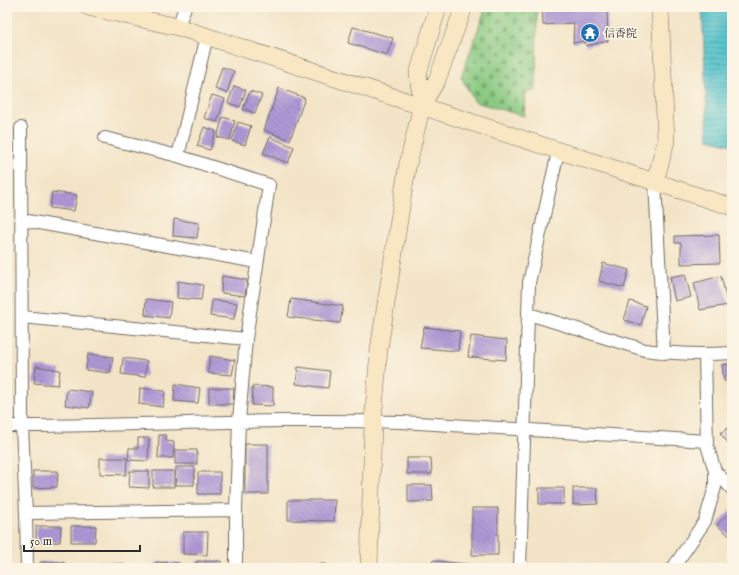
<svg xmlns="http://www.w3.org/2000/svg" width="739" height="575" font-family="'IM FELL English','Noto Serif JP',serif">
  <style>
    .cemetery { fill: url(#cemetery-stones); stroke: #5a7a56 }
    .water { fill: url(#water-rules); stroke: #42787c }
    .building { fill: url(#building-back-hatch) }
    .lines { fill: none; stroke-linecap: round; stroke-linejoin: round }
    .street-casing { stroke: #716c62; stroke-width: 14 }
    .secondary-casing { stroke: #716c62; stroke-width: 18 }
    .street { stroke: #fff; stroke-width: 12 }
    .secondary { stroke: #f9e7c3; stroke-width: 17 }
    .labels { text-anchor: middle; stroke-width: 3.5; stroke-linejoin: round; paint-order: stroke }
    .poi-label { font-size: 11px; fill: #2b2b2b; stroke: #fcf5e5; text-anchor: start }
  </style>
  <defs>
    <pattern id="cemetery-stones" width="16" height="16" patternUnits="userSpaceOnUse"><rect width="16" height="16" fill="#89c981"/><path d="M2 7V4a2 2 0 0 1 4 0v3zM10 15v-3a2 2 0 0 1 4 0v3z" fill="#70a36a"/></pattern>
    <pattern id="water-rules" width="6" height="5" patternUnits="userSpaceOnUse"><rect width="6" height="5" fill="#58c5cd"/><path d="M0 2.5h6" fill="none" stroke="#49a0a7"/></pattern>
    <pattern id="building-back-hatch" width="6" height="6" patternUnits="userSpaceOnUse"><rect width="6" height="6" fill="#af98d7"/><path d="M-1 5l2 2M0 0l6 6M5-1l2 2" fill="none" stroke="#8f7caf"/></pattern>
  </defs>
  <rect width="100%" height="100%" fill="#fcf5e5"/>
  <filter id="ink" filterUnits="userSpaceOnUse"><feTurbulence type="fractalNoise" baseFrequency=".025" numOctaves="2"/><feDisplacementMap in="SourceGraphic" scale="8" xChannelSelector="R" yChannelSelector="G"/><feConvolveMatrix kernelMatrix="1 2 1 2 8 2 1 2 1" color-interpolation-filters="sRGB"/></filter>
  <filter id="wash" filterUnits="userSpaceOnUse"><feTurbulence type="fractalNoise" baseFrequency=".012" numOctaves="4" result="noise"/><feDisplacementMap in="SourceGraphic" scale="16" xChannelSelector="R" yChannelSelector="G"/><feGaussianBlur stdDeviation="0.9" result="paint"/><feColorMatrix in="noise" values="0 0 0 0 0 0 0 0 0 0 0 0 0 0 0 0 0 1.4 0 .05"/><feComposite in="paint" operator="in"/></filter>
  <g filter="url(#wash)">
    <rect width="100%" height="100%" fill="#f3e4c7"/>
    <path class="cemetery" d="M486 7H537L536 91 526 92 524 116 475 102 461 77Z"/>
    <path class="water" d="M702 7H732V145L708 139Z"/>
    <g id="blocks">
      <path class="building" d="M542 7H607L608 41 586 46 585 41 573 43 574 23 543 25Z
        M353 27 393 38 387 55 348 43Z
        M222 67 234 71 227 93 215 89Z
        M234 86 246 90 240 107 228 103Z
        M279 88 305 98 290 140 264 130Z
        M250 91 262 95 255 113 243 109Z
        M212 95 225 99 217 122 204 118Z
        M223 117 235 121 230 140 217 137Z
        M238 122 251 126 245 145 232 141Z
        M204 127 216 131 210 150 197 146Z
        M270 137 294 147 288 163 263 153Z
        M52 192 77 195 74 211 50 208Z
        M174 219 199 223 197 238 173 236Z
        M719 235 720 263 681 264V243H675V236Z
        M603 263 629 270 624 288 599 281Z
        M685 274 691 297 675 301 670 277Z
        M222 276 247 280 245 296 221 293Z
        M721 276 728 305 700 310 694 283Z
        M178 281 203 285 201 300 177 298Z
        M146 299 171 302 169 318 145 315Z
        M291 299 343 306 340 323 288 317Z
        M212 300 237 303 234 319 210 316Z
        M630 301 646 306 641 325 624 320Z
        M7 314H9V343H7Z
        M424 327 460 331 458 351 420 348Z
        M471 336 507 340 506 360 468 357Z
        M88 354 113 357 110 373 86 370Z
        M210 356 235 360 232 375 208 373Z
        M123 358 147 361 145 377 121 374Z
        M732 364V381H724L722 365Z
        M36 366 60 370 58 385 34 383Z
        M298 367 330 371 328 388 296 384Z
        M175 384 200 388 198 403 174 401Z
        M253 386 273 387V406L252 405Z
        M140 388 165 391 163 407 139 404Z
        M209 388H234L233 404H209Z
        M67 389 92 392 89 408 65 405Z
        M732 426V448L720 433Z
        M159 435H166V441L174 442 173 458H158Z
        M138 438H149L148 461 128 460 129 448H138Z
        M245 444H268V494H245Z
        M175 450H197V464H175Z
        M100 458H127L126 475 100 474Z
        M407 458H431L432 474H407Z
        M176 467H195L194 485H175Z
        M33 471H58L57 487 33 488Z
        M130 471H149V488L129 487Z
        M153 471H174V487H153Z
        M198 472H220V494H198Z
        M408 485H432L433 501 408 502Z
        M539 488H564V504H539Z
        M573 488H597L598 504 573 505Z
        M288 500H335L334 521 288 520Z
        M472 508H498V555H472Z
        M730 511 732 513V538L717 525Z
        M36 526H61L60 542 36 543Z
        M71 526H96L95 542H71Z
        M183 532H208L207 555 183 554Z
        M433 560 470 565 469 568H431Z
        M197 561H221V568H196Z
        M40 562H64V568H40Z
        M156 562 180 563V568H156Z
        M100 563 124 564V568H100Z
        M325 564V568H289V566Z
        M69 565H93V568H69Z"/>
    </g>
  </g>
  <g filter="url(#ink)">
    <use href="#blocks" fill-opacity="0" stroke="#716c62" stroke-width="1"/>
    <g class="lines">
      <defs>
        <path id="street" d="M178 27 185 7
          M21 128 22 426 26 513 27 568
          M105 138 178 156 269 185 246 339 239 421 236 510V568
          M178 156 207 36
          M655 182 664 353
          M22 220 257 262
          M529 314 645 350C674 354 703 355 732 353
          M22 317 246 339
          M7 426C139 426 270 418 402 422L707 441
          M715 471 732 489
          M26 513 236 510
          M520 568 529 283 558 152
          M673 568 705 521 715 487V471L707 445 705 354"/>
        <path id="secondary" d="M88 7 178 27 655 182
          M660 7 666 141 655 182 732 207
          M422 105 418 74 438 7
          M369 568 373 421 379 349 407 168 422 105 437 80 464 7"/>
      </defs>
      <use href="#street" class="street-casing"/>
      <use href="#secondary" class="secondary-casing"/>
      <use href="#street" class="street"/>
      <use href="#secondary" class="secondary"/>
    </g>
  </g>
  <defs>
    <symbol id="temple-disc" viewBox="-11 -11 22 22"><circle r="9.5" fill="#1f6fb2" stroke="#fcf5e5"/><path d="M0-6L5-2H3V0L6.5 2.5H4V6H1.5V3h-3V6H-4V2.5H-6.5L-3 0V-2H-5Z" fill="#fff"/></symbol>
  </defs>
  <g fill-rule="evenodd">
    <use href="#temple-disc" x="579" y="22" width="22" height="22"/>
  </g>
  <g class="labels">
    <g class="poi-label">
      <text x="604" y="37">信香院</text>
    </g>
  </g>
  <rect width="739" height="575" fill="none" stroke="#fcf5e5" stroke-width="24"/>
  <path d="M24 545v6h116v-6" fill="none" stroke="#2b2b2b" stroke-width="2"/>
  <text x="30" y="545" font-size="12" fill="#2b2b2b" stroke="#fcf5e5" stroke-width="3" paint-order="stroke">50 m</text>
</svg>
